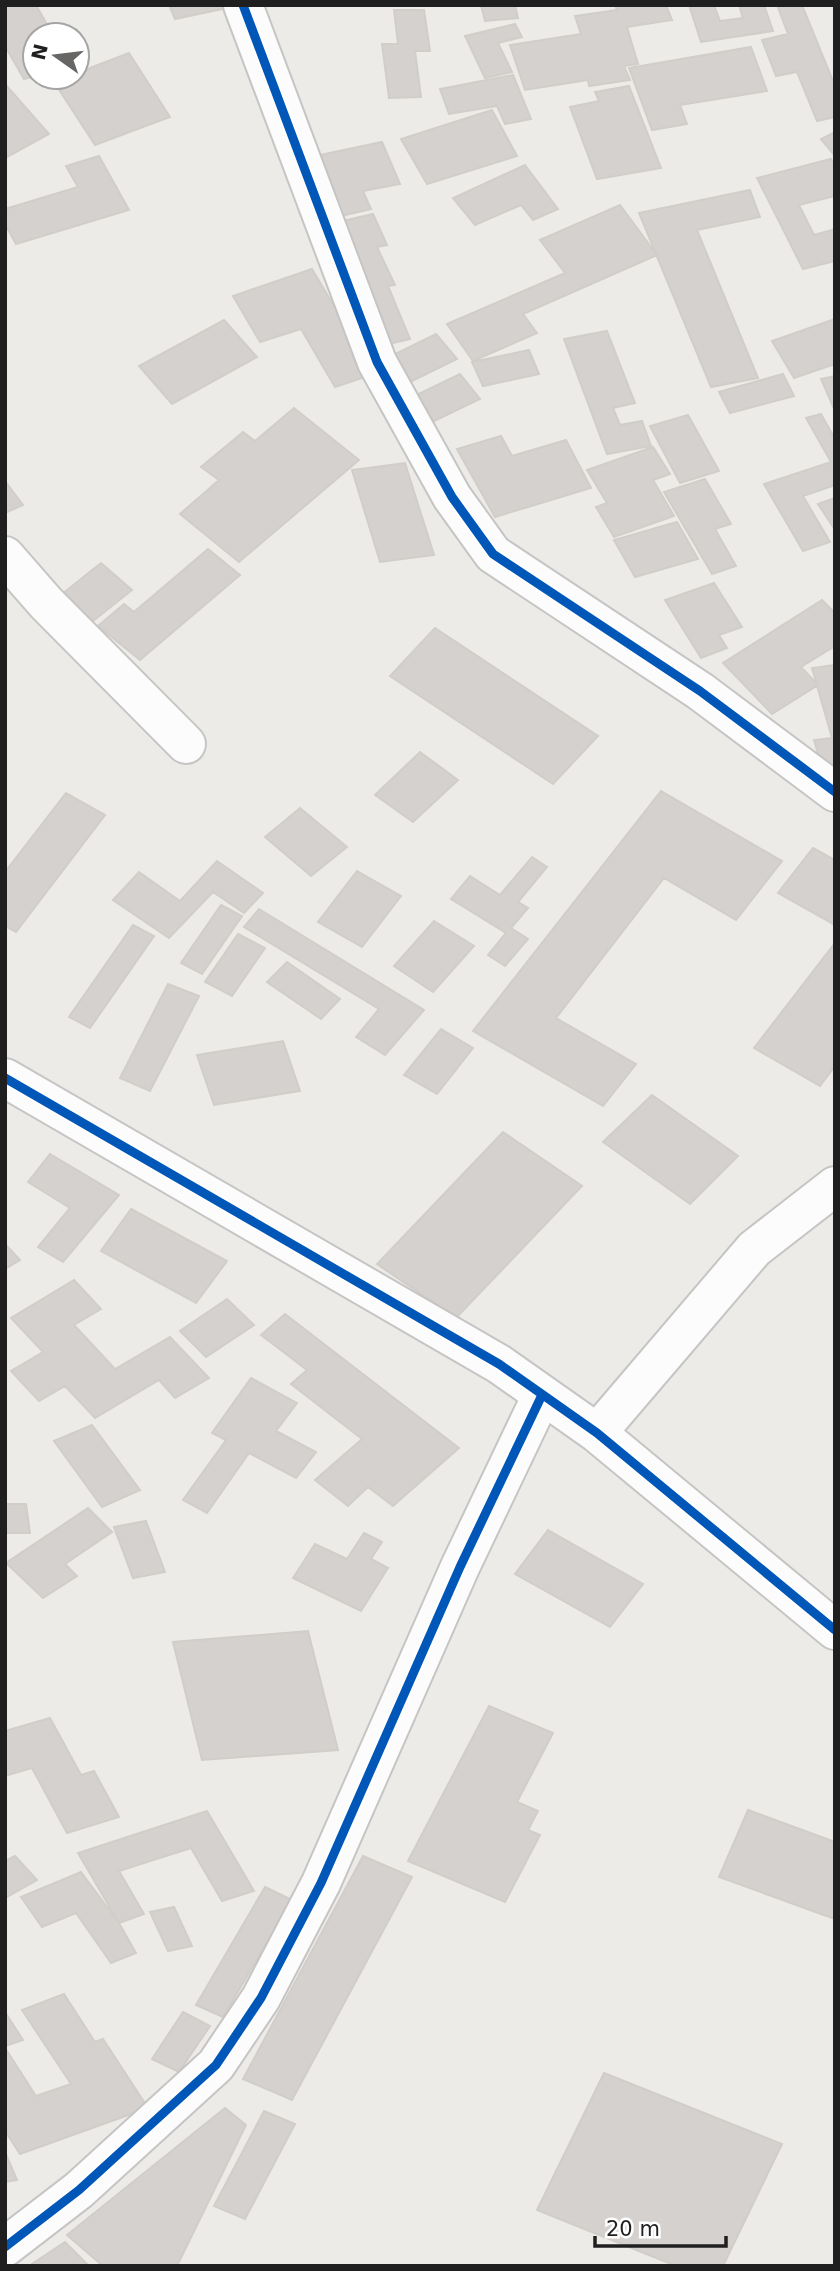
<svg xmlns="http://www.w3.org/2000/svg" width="840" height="2271" font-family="'DejaVu Sans',sans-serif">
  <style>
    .building { fill: #d4d1cf; stroke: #d1cdc9; stroke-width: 2 }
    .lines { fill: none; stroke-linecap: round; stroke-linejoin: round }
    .minor-casing { stroke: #c6c5c4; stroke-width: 42 }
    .tertiary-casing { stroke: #c6c5c4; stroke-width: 42 }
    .minor { stroke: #fcfcfc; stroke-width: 38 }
    .tertiary { stroke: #fcfcfc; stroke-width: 38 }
    .cycleway-casing { stroke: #fff; stroke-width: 13 }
    .cycleway { stroke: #0057b8; stroke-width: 9 }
  </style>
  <rect width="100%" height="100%" fill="#edebe8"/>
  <path class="building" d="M5 5H36L53 35H35V76L24 79 5 46Z
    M169 5H236L237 6 175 19Z
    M481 5H515L518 18 485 21Z
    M615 5H666L672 20 627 27 638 64 624 66 630 80 589 86 588 80 525 90 510 45 581 34 575 16 617 10Z
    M689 5H714L720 21 743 18 739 5H764L773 31 701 42Z
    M777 5H802L835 86V117L817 121 797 72 776 76 762 40 788 34Z
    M394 10H424L430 51H415L421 97 389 98 382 44H398Z
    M515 24 522 37 498 43 512 72 485 78 465 36Z
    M751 47 767 91 680 105 687 124 652 130 629 68Z
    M129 53 170 117 95 145 54 82 66 77H77V73Z
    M513 75 531 119 505 124 497 106 449 114 440 89Z
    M5 84 49 134 5 158Z
    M629 86 661 168 597 179 570 107 599 101 595 92Z
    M492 110 517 156 427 184 401 139Z
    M835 132V156L821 139Z
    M382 142 400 184 363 191 371 209 332 218 306 158Z
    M99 156 129 210 16 244 5 224V209L78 187 66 166Z
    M831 159 835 166V196L799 205 814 235 835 229V261L803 269 757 178Z
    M525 165 558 209 533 220 521 205 475 225 453 198Z
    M750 190 760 217 697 230 758 378 711 387 639 213Z
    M620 205 657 255 523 314 537 333 473 361 447 324 565 273 540 240Z
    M373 214 387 245 377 247 395 285 388 286 410 339 384 345 330 224Z
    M312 269 374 374 335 387 301 329 260 342 233 296Z
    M835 319V364L794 378 772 341Z
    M224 320 257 357 172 404 139 366Z
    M607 331 635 403 613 408 620 425 642 421 651 446 607 454 564 339Z
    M436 334 457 359 406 384 385 359Z
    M529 350 539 374 483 386 472 362Z
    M460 374 480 399 428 424 408 399Z
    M783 374 794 396 730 413 719 392Z
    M835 376V411L821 379Z
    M294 408 359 460 239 562 180 514 219 480 201 467 243 432 255 441Z
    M821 414 835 439V485L803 496 830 542 803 551 764 484 831 462 806 418Z
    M688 415 719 471 680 483 650 426Z
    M501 436 512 456 566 440 591 488 495 517 457 449Z
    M653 447 670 474 653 480 674 516 614 537 596 507 607 503 587 470Z
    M405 463 434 555 380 562 352 470Z
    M705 479 731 524 715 529 736 566 712 574 664 492Z
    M5 481 23 505 5 513Z
    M835 498V530L818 504Z
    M677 522 698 559 635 577 614 540Z
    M208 549 240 575 140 660 98 626 124 604 134 612Z
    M101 563 132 590 88 625 57 598Z
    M714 583 742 627 719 635 727 648 701 658 665 600Z
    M822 600 835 613V646L801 667 818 685 772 714 723 663Z
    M435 628 598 736 553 784 390 676Z
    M835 665V772L824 774 814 740 832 738 812 668Z
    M420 752 458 780 413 822 375 795Z
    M661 791 782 861 736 920 664 878 556 1018 636 1064 603 1106 473 1031Z
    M66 793 105 815 16 932 5 926V872Z
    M300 808 347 847 311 876 265 837Z
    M813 848 835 860V925L778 893Z
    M532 857 547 867 518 902 528 908 511 928 528 939 505 966 488 955 506 933 451 899 470 876 500 895Z
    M217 861 263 893 244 913 213 892 169 938 113 900 139 872 180 901Z
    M357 871 401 896 362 947 318 922Z
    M221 905 242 916 202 974 181 963Z
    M259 909 424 1010 385 1055 356 1037 379 1009 244 927Z
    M434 921 474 946 433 992 394 966Z
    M133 925 154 936 90 1028 69 1017Z
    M238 934 265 948 232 996 205 982Z
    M835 943V1066L820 1086 754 1048Z
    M287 962 340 999 321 1019 267 982Z
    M168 984 199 996 150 1091 120 1078Z
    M441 1029 473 1048 437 1094 404 1075Z
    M283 1041 300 1091 214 1105 197 1055Z
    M652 1095 738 1156 690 1204 603 1142Z
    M503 1132 582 1186 456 1318 377 1264Z
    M50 1154 119 1195 63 1262 38 1247 70 1208 28 1182Z
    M131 1209 227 1261 196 1303 101 1251Z
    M5 1244 20 1260 5 1269Z
    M74 1280 101 1309 74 1325 115 1369 170 1337 209 1378 175 1398 159 1380 95 1418 65 1386 39 1401 11 1371 43 1352 11 1318Z
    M227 1299 254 1325 206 1357 180 1331Z
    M285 1314 459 1448 393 1506 368 1487 348 1506 315 1480 362 1439 291 1384 307 1370 261 1335Z
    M251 1378 297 1403 276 1431 316 1452 296 1478 249 1453 207 1513 183 1500 226 1440 212 1433Z
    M92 1425 140 1490 102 1507 54 1441Z
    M5 1504H26L30 1533H5Z
    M88 1508 112 1532 65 1564 77 1576 43 1598 6 1563Z
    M146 1521 165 1572 133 1578 114 1527Z
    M548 1530 643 1584 610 1627 515 1574Z
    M364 1533 382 1542 371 1559 388 1568 361 1611 293 1578 315 1544 347 1559Z
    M308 1631 338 1750 202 1760 173 1642Z
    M489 1706 553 1733 517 1802 538 1811 528 1830 540 1835 505 1902 408 1861Z
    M50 1718 81 1775 94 1771 119 1817 67 1833 32 1768 5 1776V1731Z
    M748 1810 835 1842V1919L719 1877Z
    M207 1811 254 1891 222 1901 191 1848 119 1871 144 1914 119 1923 78 1853Z
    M15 1856 37 1880 5 1898V1861Z
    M363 1856 412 1877 292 2100 243 2079Z
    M81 1872 119 1923 136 1953 111 1963 76 1913 42 1927 21 1897Z
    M265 1887 292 1900 223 2017 196 2005Z
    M174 1907 192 1946 168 1951 150 1912Z
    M64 1994 95 2042 103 2039 148 2108 20 2154 5 2131V2048L36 2096 71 2084 22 2010Z
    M5 2012 23 2040 5 2046Z
    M183 2012 210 2026 179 2072 152 2059Z
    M604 2073 782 2144 723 2266H676L537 2210Z
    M225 2108 246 2125 177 2266H103L67 2235Z
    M264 2111 295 2124 245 2219 214 2206Z
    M5 2152 17 2180 5 2182Z
    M65 2242 89 2266H29Z"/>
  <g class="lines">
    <defs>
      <path id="minor" d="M243 5 377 362 452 497 493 554 700 691 835 792
        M5 556 46 603 186 744
        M5 1078 499 1364 597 1433 835 1630
        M597 1433 754 1249 835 1186"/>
      <path id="tertiary" d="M5 2247 79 2190 216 2065 261 1998 321 1883 460 1567 542 1395"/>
    </defs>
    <use href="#minor" class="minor-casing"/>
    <use href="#tertiary" class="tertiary-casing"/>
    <use href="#minor" class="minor"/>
    <use href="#tertiary" class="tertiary"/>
    <defs>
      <path id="cycleway" d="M243 5 377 362 452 497 493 554 700 691 835 792
        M5 1078 499 1364 597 1433 835 1630
        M5 2247 79 2190 216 2065 261 1998 321 1883 460 1567 542 1395"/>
    </defs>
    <use href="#cycleway" class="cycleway-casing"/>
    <use href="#cycleway" class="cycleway"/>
  </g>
  <rect width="840" height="2271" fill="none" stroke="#1f1f1f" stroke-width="14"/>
  <g transform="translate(56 56) rotate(284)"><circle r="33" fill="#ffffff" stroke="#a5a5a5" stroke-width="2"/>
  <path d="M0-5L12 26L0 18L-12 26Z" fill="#676665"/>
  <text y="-10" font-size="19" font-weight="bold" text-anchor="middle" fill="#1f1f1f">N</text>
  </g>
  <path d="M595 2236v10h131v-10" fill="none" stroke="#1f1f1f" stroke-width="3.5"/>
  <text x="606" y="2236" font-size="21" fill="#1f1f1f" stroke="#ffffff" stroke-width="5" paint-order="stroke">20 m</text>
</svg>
